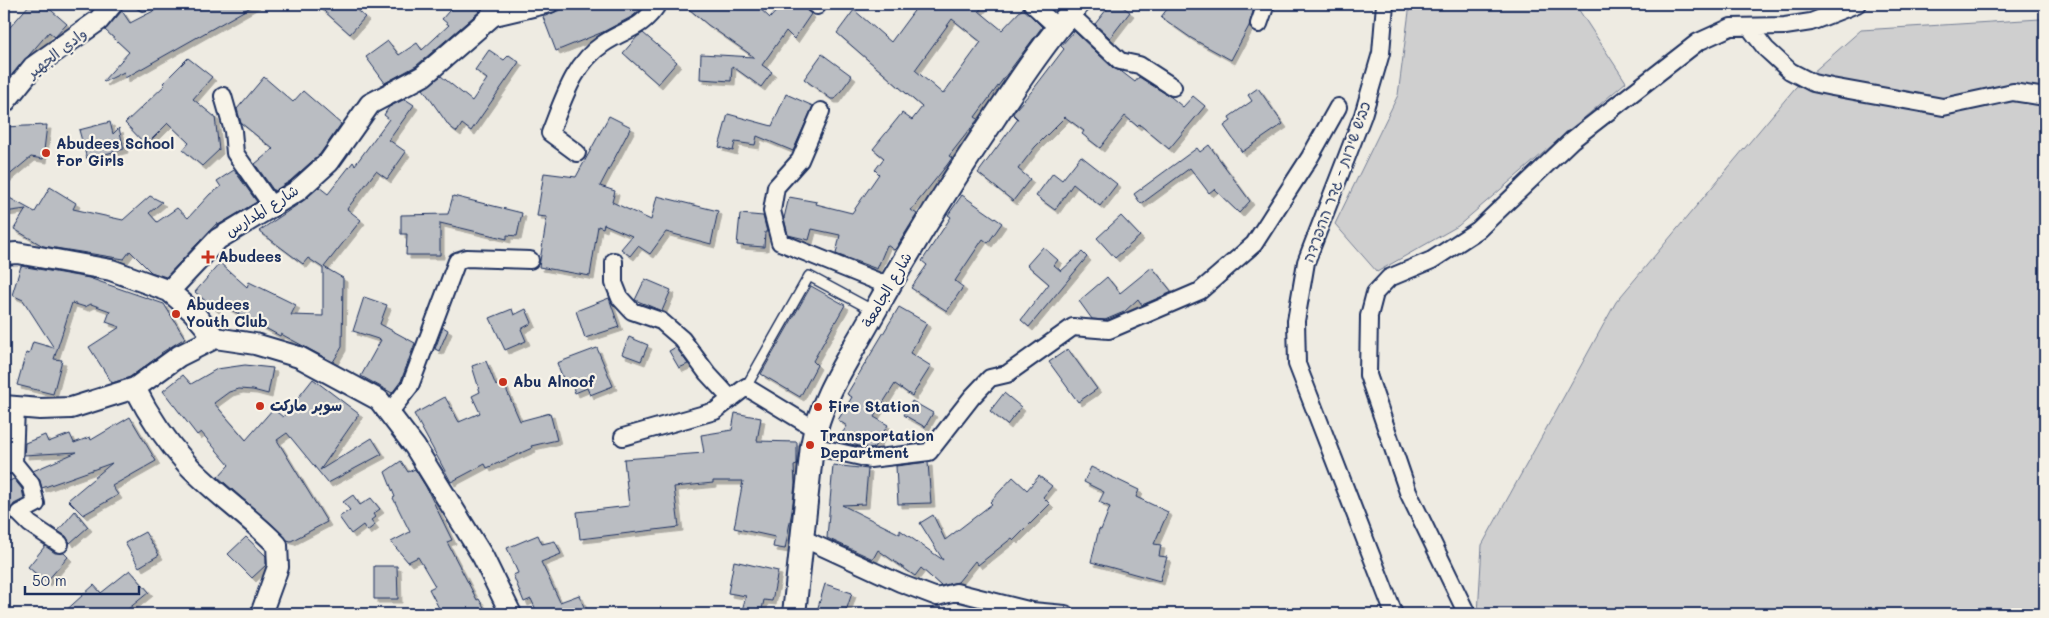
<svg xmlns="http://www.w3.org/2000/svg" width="2049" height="618" font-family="Mali,'Playpen Sans Arabic','Playpen Sans Hebrew',sans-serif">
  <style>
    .green { fill: #cfcfcf; stroke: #757f96 }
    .building { fill: #babdc2; stroke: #1b2f5e; fill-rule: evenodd; filter: url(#shadow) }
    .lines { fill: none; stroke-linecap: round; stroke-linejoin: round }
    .service-casing { stroke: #1b2f5e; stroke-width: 12 }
    .minor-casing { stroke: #1b2f5e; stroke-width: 20 }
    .tertiary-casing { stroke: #1b2f5e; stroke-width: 24 }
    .secondary-casing { stroke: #1b2f5e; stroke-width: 26 }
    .service { stroke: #f7f3e8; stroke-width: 9 }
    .minor { stroke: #f7f3e8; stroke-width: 16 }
    .tertiary { stroke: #f7f3e8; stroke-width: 20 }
    .secondary { stroke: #f7f3e8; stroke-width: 22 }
    .poi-dot { fill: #c8321e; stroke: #f7f3e8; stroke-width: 2 }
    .labels { text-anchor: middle; stroke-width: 4.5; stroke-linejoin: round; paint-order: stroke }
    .street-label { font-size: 15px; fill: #1b2f5e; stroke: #f7f3e8 }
    .poi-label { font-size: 15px; font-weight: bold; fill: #1b2f5e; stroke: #f7f3e8; text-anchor: start }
  </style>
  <defs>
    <filter id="shadow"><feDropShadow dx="4" dy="4" stdDeviation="0" flood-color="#0004"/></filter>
  </defs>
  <rect width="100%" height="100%" fill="#eeebe2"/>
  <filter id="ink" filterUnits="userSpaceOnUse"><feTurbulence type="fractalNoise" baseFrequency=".02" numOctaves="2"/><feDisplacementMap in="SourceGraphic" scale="10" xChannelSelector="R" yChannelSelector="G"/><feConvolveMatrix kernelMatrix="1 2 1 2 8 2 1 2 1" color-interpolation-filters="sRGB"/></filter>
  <g filter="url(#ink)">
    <path class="green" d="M1410 4H1575L1626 82 1458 226 1377 272 1335 224 1398 95Z
      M2040 19 2045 22V614H1478L1482 545 1616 302 1795 88 1861 30Z"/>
    <path class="building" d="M30 4H44L67 24 55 37 49 32 4 84V34Z
      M167 4H256L125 78 124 72 104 82 103 81 129 52 105 30 122 11 130 23Z
      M316 4H349L365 17 350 34Z
      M455 4H472L480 11 416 66 385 83 366 57 388 41 399 55 417 43 422 50 449 25 442 19Z
      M575 4H644L645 5 633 16 603 32 556 51 543 17Z
      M683 4H755L770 18 783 4H804L805 9 811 14 794 39 786 31 762 65 772 72 761 87 732 66 731 81 700 79 701 54 754 57 708 25Z
      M919 4H985L979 11 1002 30 1023 8 1042 27 975 117 978 119 949 156 952 158 947 165 911 210 917 214 896 248 894 250 887 245 877 269 836 254 840 235 812 229 809 240 788 235 784 218 789 197 817 202 816 204 852 213 879 174 875 170 884 158 873 149 902 113 912 120 922 107 837 33 854 10 891 42ZM952 19 981 42 943 94 915 70Z
      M1111 4H1119L1130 12 1110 38 1095 24Z
      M1171 4H1255L1249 26 1231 60 1191 38 1161 17Z
      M1074 31 1113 68 1122 72 1135 82 1139 77 1171 97 1183 107 1193 96 1205 106 1169 149 1139 124 1137 126 1125 116 1100 148 1082 134 1084 131 1065 117 1035 147 1018 169 1030 179 1013 201 978 173 1018 119 1013 114 1015 110 1032 91 1064 49 1061 46Z
      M643 33 677 62 658 84 623 53 637 37Z
      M489 50 504 60 509 55 519 62 471 131 462 124 457 132 449 126 423 89 441 76 472 101 487 79 475 70Z
      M822 54 852 76 835 99H831L804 79Z
      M188 58 212 77 193 99 215 117 219 150 202 166 183 150 189 143 168 123 146 145 125 123 165 85 163 83Z
      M264 77 293 102 303 91 341 124 320 154 290 181 274 191 255 164 273 149 241 123 237 109Z
      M1258 88 1283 124 1242 152 1224 126 1231 121 1229 117 1252 101 1248 95Z
      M786 94 813 106 793 151 757 136 755 145 735 142 733 151 719 147 728 114 772 126Z
      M405 99 414 105 389 140 406 152 387 179 376 171 347 209 361 220 324 267 343 278 342 347 333 362 281 334 280 336 219 303 215 309 195 292 220 263 247 287 249 282 296 305 291 315 323 316V268L308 258 303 264 259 231 303 201 319 187 328 194 353 162 355 165 389 119 384 115 389 107Z
      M609 116 631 127 600 186 615 191 612 202 651 220 657 196 718 211 711 244 666 232 650 254 638 246 630 256 621 249 632 236 604 224 603 228 598 226 590 276 539 267 547 217 537 216 544 173 576 177Z
      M110 122 113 134 119 128 124 149 87 159 79 130Z
      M47 125 43 159 31 157 6 178V152L4 151V127Z
      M1209 145 1250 201 1239 213 1214 189 1209 193 1190 168 1141 204 1134 194 1197 148 1200 152Z
      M1081 156 1117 184 1100 206 1073 184 1055 210 1036 196 1053 173 1062 180Z
      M234 170 257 202 218 225 217 223 166 277 151 272 130 251 124 259 43 246 14 229 26 209 4 212V195L35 212 50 187 76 203 73 209 123 220 150 196 162 202 149 213 157 222 177 208 188 218 210 194 221 187 217 181Z
      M962 195 1002 223 988 243 983 239 955 281 963 287 947 311 911 288 927 265 922 261 951 217 948 215Z
      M453 196 522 213 517 236 507 235V239L440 223V255H406L407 234H401V215L448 214Z
      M740 214 763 216 767 232H765L764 247 737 245Z
      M1121 216 1140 236 1115 258 1097 238Z
      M1043 247 1058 260 1054 265 1061 271 1082 252 1087 257 1029 327 1021 320 1049 284 1027 265Z
      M21 266 89 278 164 304 185 338 161 353 162 354 130 377 112 383 89 347 120 327 106 322 110 311 91 304 85 307 72 303 54 359 62 360 53 394 17 385 26 353 29 354 33 342 54 348 23 300 12 295Z
      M1152 267 1172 292 1142 305 1138 299 1124 312 1105 320 1092 319 1079 301 1107 277 1120 293Z
      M645 279 671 290 662 311 635 300Z
      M811 286 845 305 813 361 817 365 800 397 761 374Z
      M364 297 387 305 380 324 415 343 401 381 392 393 361 376 381 340 353 331Z
      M609 298 619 327 585 338 576 311Z
      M899 307 927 323 910 353 931 366 912 396 895 384 874 417 888 425 873 449 837 441 847 426 838 420 852 397 847 394Z
      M512 309 514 315 526 309 532 323 521 329 526 341 505 350 490 318Z
      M443 327 448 330 439 351 435 349Z
      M629 337 648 345 641 361 622 354Z
      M676 347 688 364 679 368 669 351Z
      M597 348 613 386 590 395 587 388 575 393 570 379 564 381 557 363Z
      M1068 349 1097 389 1078 402 1049 362Z
      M486 361 496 386 503 382 520 421 550 413 557 440 531 446 532 448 487 468 485 464 451 482 414 414 445 397 459 422 480 413 472 396 480 392 472 366Z
      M245 365 273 368 268 394 253 390 239 389 229 392 214 403 246 440 273 409 283 417 313 379 359 414 320 470 372 438 382 454 328 483 287 433 277 440 327 522 291 541 287 540 274 526 218 477 229 465 201 432 197 435 163 391 183 375 191 384 217 369Z
      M1004 393 1021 407 1007 425 990 411Z
      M912 401 933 413 925 427 904 415Z
      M735 413 761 418 757 441 797 442V465L794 466 795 484 792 511 785 549 773 547 775 537 734 528 743 481H713V483L674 487 679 527 580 539 577 512 629 506 624 459 704 453 701 435 732 430Z
      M130 417 156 461 112 486 118 495 83 515 68 500 112 463 42 488 39 478 33 471 77 452 24 455 25 443 45 435 48 442 70 434 74 443 90 437 91 440Z
      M401 461 408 472 415 469 426 487 452 540 447 542 477 600 479 599 488 614H442L429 589 435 586 418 557 408 562 391 542 410 532 393 498 395 497 385 472Z
      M928 462 931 503 898 504 896 466Z
      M833 465 868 469 865 504 842 505 900 534V530L943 560 920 523 933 515 945 540 992 504 990 502 1013 477 1027 490 1039 476 1052 486 1043 497 1050 504 1014 540 1012 538 978 565 975 561 958 582 941 586 921 568 915 576 878 550 873 559 827 538Z
      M1091 467 1139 490 1136 497 1168 512 1154 544 1161 545 1159 556 1167 557 1160 581 1091 562 1099 529 1101 530 1110 507 1099 502 1104 492 1084 482Z
      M14 479 22 489 24 499 14 504 9 513 4 515V483Z
      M353 495 360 505 371 498 380 509 373 514 375 517 371 520 375 525 367 531 363 525 351 534 339 517 350 510 343 502Z
      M75 511 88 527 70 543 66 536 58 531Z
      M145 532 159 555 139 567 125 543Z
      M538 535 542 544 555 541 561 554 541 562 560 602 579 595 587 614H532L537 612 531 599 524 602 513 575 518 573 507 548Z
      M246 537 266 556V565L252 578 228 554Z
      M45 546 55 553H64L68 557 46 582 28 567Z
      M734 561 778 571 772 601 764 600 761 614H741L746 596 728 593Z
      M374 566H397L398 599H374Z
      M130 570 149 592 122 614H62L94 585 101 593Z
      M825 584 852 593 845 614H816Z"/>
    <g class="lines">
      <defs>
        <path id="service" d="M140 4 143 6 148 4
          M746 387 809 276 874 311"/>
        <path id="minor" d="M814 4 817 6
          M1032 4 1057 27
          M1385 4 1381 53 1363 115 1306 262 1296 321 1297 364 1394 614
          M1069 13 1120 61 1139 65 1173 87
          M490 18 550 4
          M1259 24 1266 4
          M1749 27 1766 49 1790 71 1813 83 1832 87 1943 107 2013 92 2045 97
          M223 96 233 131 235 153 272 206
          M821 111 800 160 776 187 772 211 780 242 889 286
          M577 153 550 133C563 101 573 64 603 44 626 28 640 31 658 4
          M614 261V283L620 298 632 311 661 321 682 339 707 373 731 399
          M389 413 410 386 457 261 466 258 530 260
          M623 437 715 411 746 387 815 429
          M812 446 870 459 929 452 972 397 990 378 1007 374 1073 327 1109 330 1200 291 1254 244 1310 157 1338 107
          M14 463 31 484 36 504 19 513 30 524 60 544
          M6 466 14 463 16 407
          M802 538 900 583 937 597 956 592 1032 611 1065 614
          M1467 614 1408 492 1368 375 1369 316 1375 293 1389 278 1432 260 1478 230 1572 140 1698 42 1731 27 1785 26 1811 22 1857 4"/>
        <path id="tertiary" d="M4 103 33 67 99 20 112 4
          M4 254 17 253 111 270 169 291 193 312 215 338
          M169 291 218 239 297 191 329 162 370 104 423 76 490 18 496 4
          M135 388C149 416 166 441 187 464 215 494 249 516 277 545L278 567 261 614
          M4 406 40 409 71 408 135 388 179 356 215 338 255 344 299 357 379 400 415 447 483 557 511 614"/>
        <path id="secondary" d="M794 614 812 446C820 400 845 364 868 323 907 253 950 184 995 117 1021 78 1047 39 1078 4"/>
      </defs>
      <use href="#service" class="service-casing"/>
      <use href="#minor" class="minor-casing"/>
      <use href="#tertiary" class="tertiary-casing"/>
      <use href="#secondary" class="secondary-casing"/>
      <use href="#service" class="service"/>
      <use href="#minor" class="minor"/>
      <use href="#tertiary" class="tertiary"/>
      <use href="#secondary" class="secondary"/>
    </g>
  </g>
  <g class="poi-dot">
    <circle cx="46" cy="153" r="5"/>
    <path d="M205.5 249.5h5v5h5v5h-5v5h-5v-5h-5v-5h5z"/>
    <circle cx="176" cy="314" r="5"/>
    <circle cx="503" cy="382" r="5"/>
    <circle cx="260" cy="406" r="5"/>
    <circle cx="818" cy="407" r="5"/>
    <circle cx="810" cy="445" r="5"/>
  </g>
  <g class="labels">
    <g class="street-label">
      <text transform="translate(57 53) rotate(-38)" y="5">وادي الجهير</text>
      <text transform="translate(1337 182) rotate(-70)" y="5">כביש שירות - גדר ההפרדה</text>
      <text transform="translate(262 211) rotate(-32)" y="5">شارع المدارس</text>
      <text transform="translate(887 290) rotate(-60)" y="5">شارع الجامعة</text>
    </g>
    <g class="poi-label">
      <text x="56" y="149">Abudees School<tspan x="56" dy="17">For Girls</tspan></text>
      <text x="218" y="262">Abudees</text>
      <text x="186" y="310">Abudees<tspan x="186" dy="17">Youth Club</tspan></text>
      <text x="513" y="387">Abu Alnoof</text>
      <text x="270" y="411">سوبر ماركت</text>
      <text x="828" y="412">Fire Station</text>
      <text x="820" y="441">Transportation<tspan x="820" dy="17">Department</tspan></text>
    </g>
  </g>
  <rect width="2049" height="618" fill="none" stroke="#f7f3e8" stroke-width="20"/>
  <rect x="10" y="10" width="2029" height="598" fill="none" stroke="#1b2f5e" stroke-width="2" filter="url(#ink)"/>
  <path d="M25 586v8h114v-8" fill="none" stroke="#1b2f5e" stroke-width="2.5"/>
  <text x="32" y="586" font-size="15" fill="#1b2f5e" stroke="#f7f3e8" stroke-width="4" paint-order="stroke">50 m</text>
</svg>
